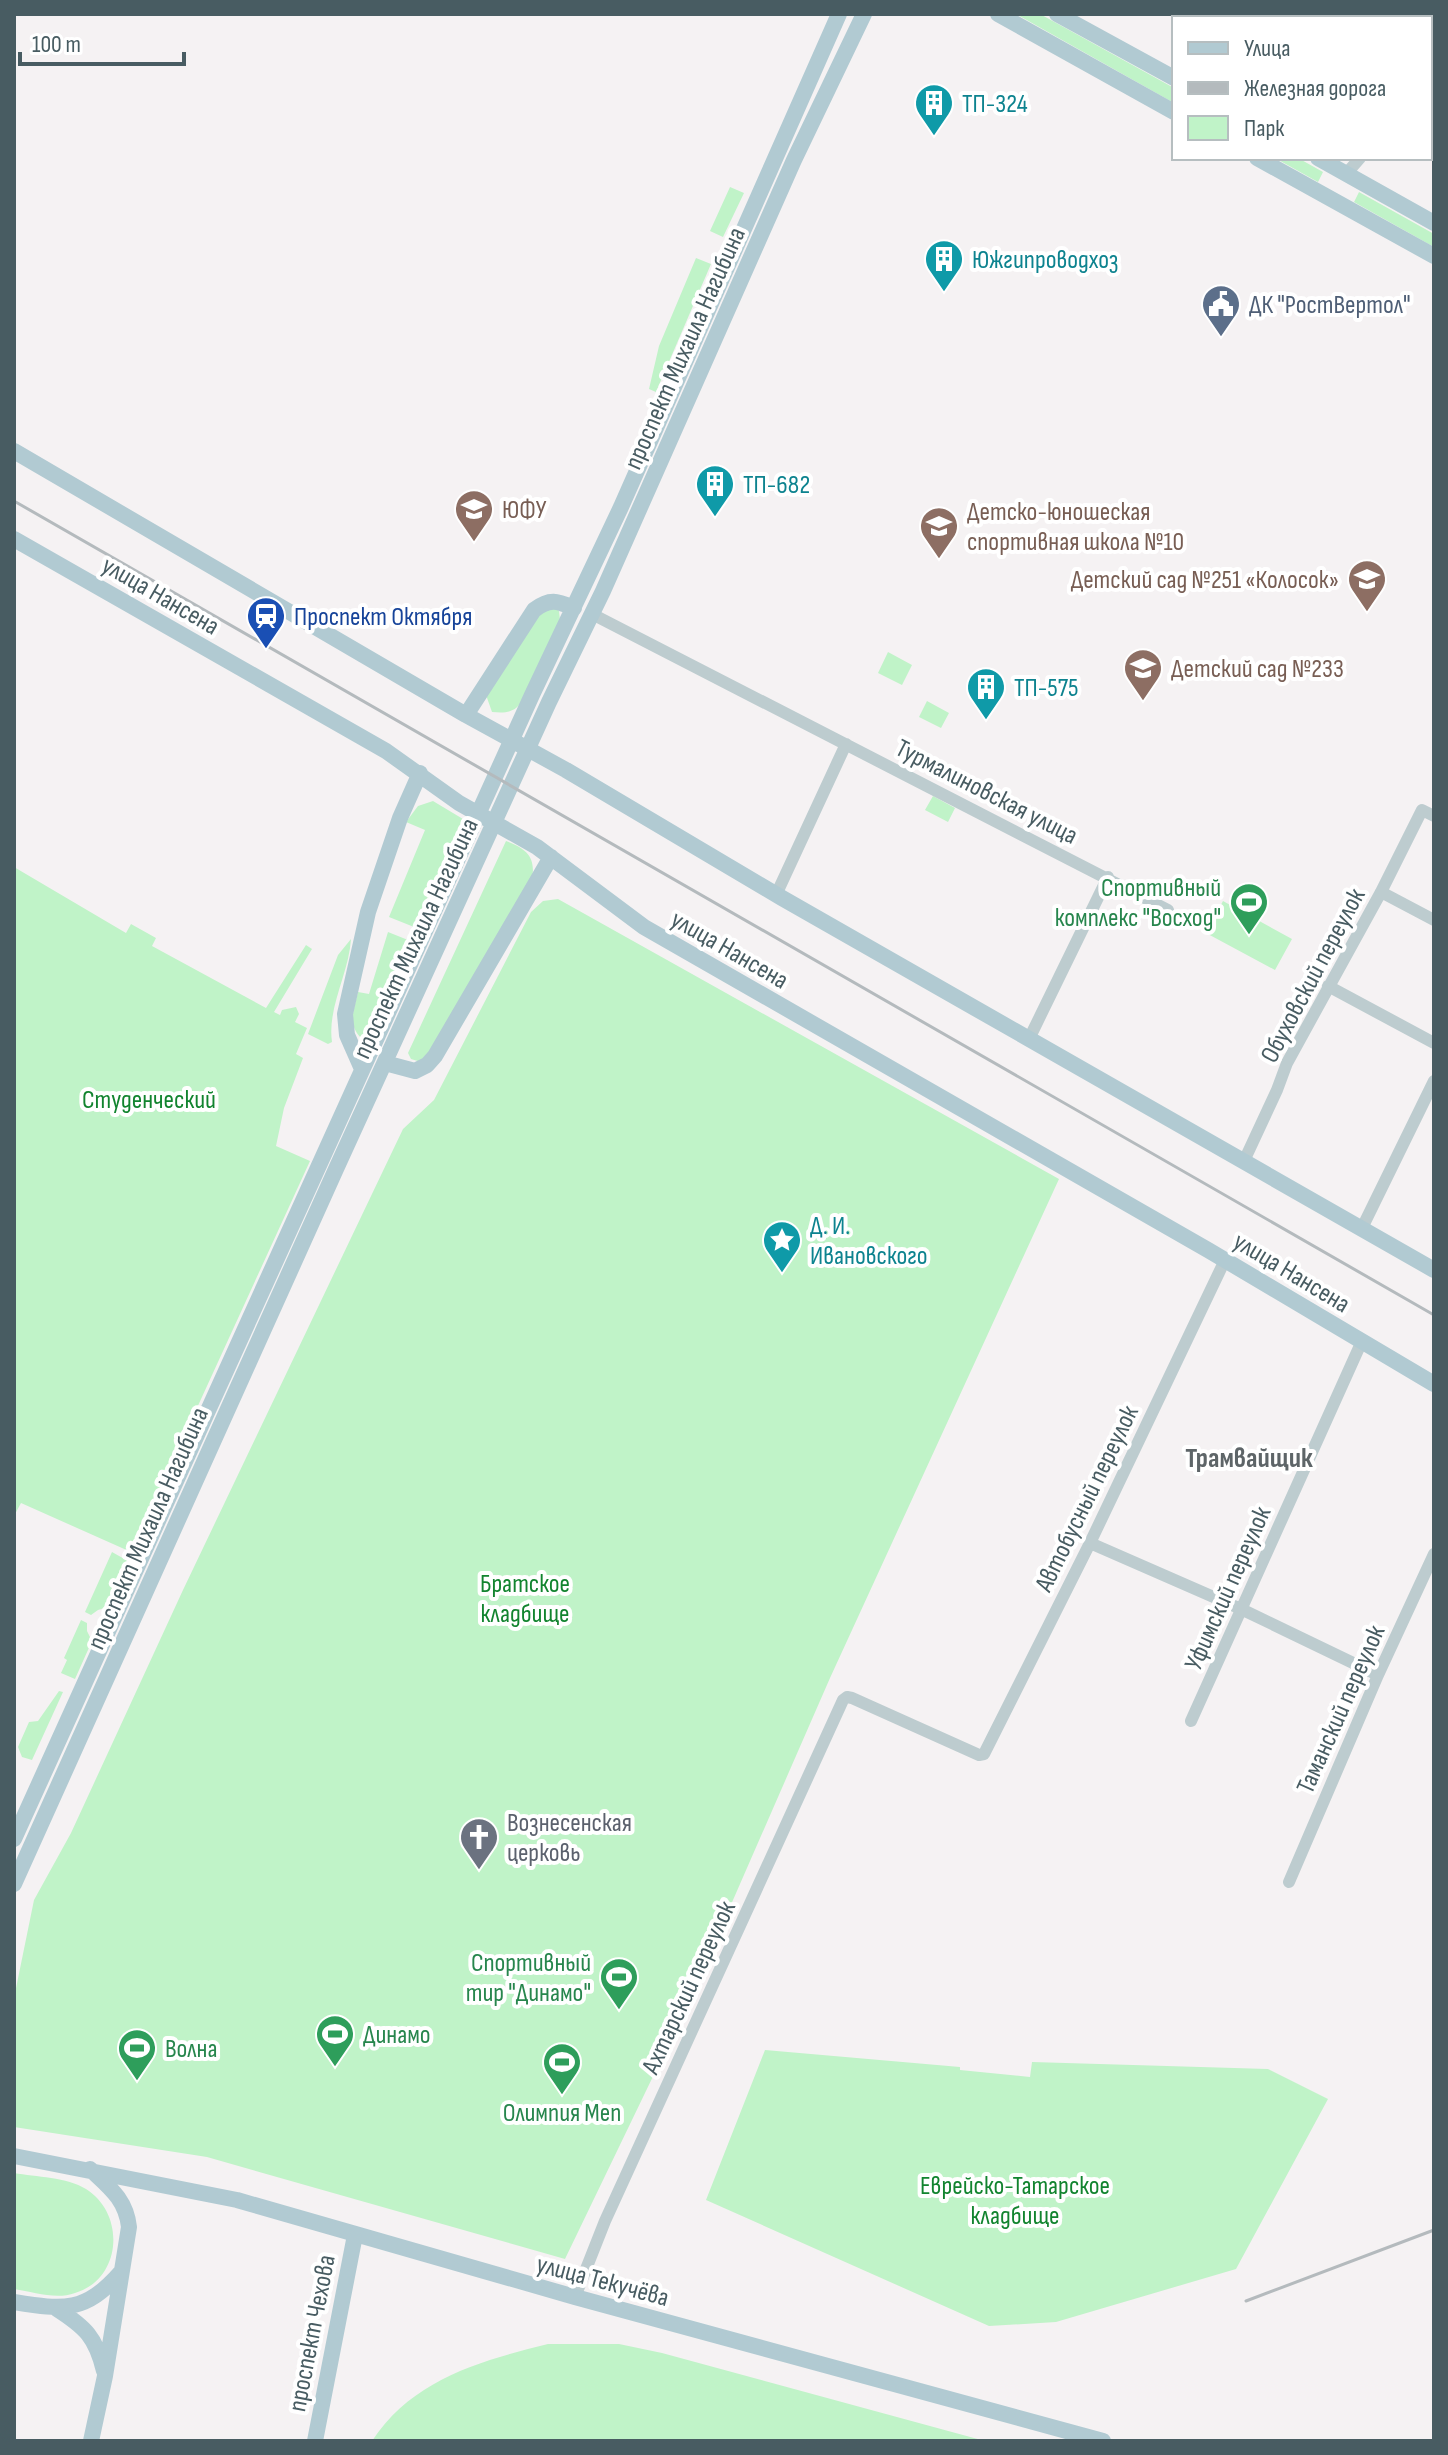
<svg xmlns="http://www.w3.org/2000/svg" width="1448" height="2455" font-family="'Sofia Sans Condensed',sans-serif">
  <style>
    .green { fill: #c0f3c8 }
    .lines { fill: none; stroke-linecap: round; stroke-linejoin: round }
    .minor { stroke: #bdcccf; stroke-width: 12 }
    .major { stroke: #b1cad2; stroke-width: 16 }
    .rail { stroke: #b4babd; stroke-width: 3 }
    .labels { text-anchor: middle; stroke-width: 8; stroke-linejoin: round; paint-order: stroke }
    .culture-label { font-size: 26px; fill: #0d838f; stroke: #fff; text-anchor: start }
    .service-label { font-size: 26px; fill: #4e5e75; stroke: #fff; text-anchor: start }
    .street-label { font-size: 26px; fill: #485c62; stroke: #fff }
    .education-label { font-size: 26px; fill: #785e54; stroke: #fff; text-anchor: start }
    .transit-label { font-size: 26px; fill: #164399; stroke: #fff; text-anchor: start }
    .leisure-label { font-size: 26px; fill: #27864d; stroke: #fff; text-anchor: end }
    .park-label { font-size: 26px; fill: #12842f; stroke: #fff }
    .worship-label { font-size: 26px; fill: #5b616d; stroke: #fff; text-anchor: start }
    .neighbourhood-label { font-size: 28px; font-weight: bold; fill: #5e6568; stroke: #fff }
  </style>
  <rect width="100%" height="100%" fill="#f5f2f3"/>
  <path class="green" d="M1016 14H1040L1174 88V103Z
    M936 86 951 93 937 121 923 114Z
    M1275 158H1298L1323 172 1318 182Z
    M730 187 744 193 723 237 710 231Z
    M1359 192 1434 234V247L1354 202Z
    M696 258 711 264 656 392 649 389 659 346Z
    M552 606 559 611 560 620 521 703C513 713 505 713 492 712L486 695 534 619Z
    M888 652 912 665 902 685 878 673Z
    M927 701 949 713 941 728 919 717Z
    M933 796 955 808 948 822 925 810Z
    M433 801 463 819 414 927 389 917 425 830 406 822 418 806Z
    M506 841C527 849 536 857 532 880L429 1057 421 1062 411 1059 408 1053Z
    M14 867 126 933 131 924 156 938 152 946 266 1008 306 945 312 949 274 1012 280 1015 282 1010 296 1007 299 1014 295 1022 307 1028 296 1054 303 1058 284 1108 276 1146 310 1161 131 1552 21 1503 14 1516Z
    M558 899 1059 1179 830 1678 685 2010 565 2259 207 2157 14 2127V1998L34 1900 71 1833 183 1590 403 1129 434 1100 531 912 543 901Z
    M1223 901 1292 939 1275 970 1206 933Z
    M388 932 408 940 367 1034 365 1038H361C347 1024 354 1010 358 992L369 994Z
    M351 939C349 973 327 1008 332 1042L328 1044 308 1034 338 955Z
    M112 1552 128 1561 108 1607 98 1610 91 1615 85 1612Z
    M81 1620 87 1623V1631L92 1641 75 1679 61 1673 67 1660 64 1658Z
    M59 1691 63 1692 32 1760 22 1757 18 1747 29 1722 38 1721Z
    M765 2050 960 2067V2070L1030 2077 1032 2062 1268 2069 1328 2099 1236 2269 1056 2322 989 2326 706 2200Z
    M14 2173C36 2177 67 2177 86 2189 126 2214 122 2279 75 2293 56 2300 34 2292 14 2289Z
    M548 2344H619L662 2353 985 2441H372C413 2379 480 2361 548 2344Z"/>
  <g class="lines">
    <path class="minor" d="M1430 93 1434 90
      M1346 174 1360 158
      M592 614 1168 910
      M1381 892 1434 920
      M776 895 846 744
      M1328 986 1434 1043
      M1029 1039 1108 877
      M1244 1161 1277 1090 1287 1063 1381 892 1422 810 1434 816
      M1362 1228 1434 1081
      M1090 1543 1241 1609 1378 1675
      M1191 1721 1362 1341
      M1289 1882 1378 1675 1434 1554
      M575 2297 605 2221 843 1700 847 1697 852 1698 979 1755 984 1754 1090 1543 1225 1260"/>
    <path class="major" d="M998 14 1174 112
      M1057 14 1174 78
      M1257 158 1434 256
      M1318 158 1434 223
      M14 451 466 715 566 770 782 898 1434 1270
      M14 539 386 751 459 803 537 847 644 927 1208 1250 1434 1384
      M466 715 534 610C550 598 557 601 574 608
      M385 1063 415 1071 427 1065 435 1056 551 857
      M362 1069 347 1035 345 1014 368 912 400 818 420 773
      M14 1839 532 695 621 507 839 14
      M14 1884 336 1169 549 702 603 591 794 160 864 14
      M14 2156 237 2200 575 2297 1103 2441
      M90 2169C109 2187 126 2199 129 2227L105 2376 91 2441
      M14 2302C64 2310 85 2313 121 2272
      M57 2309C85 2327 96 2337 104 2371
      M315 2441 355 2235"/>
    <path class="rail" d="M14 501 1434 1315
      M1246 2301 1434 2230"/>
  </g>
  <defs>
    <symbol id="building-pin" viewBox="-11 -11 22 30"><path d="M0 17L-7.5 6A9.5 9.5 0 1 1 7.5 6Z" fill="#0f9aa8" stroke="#fff"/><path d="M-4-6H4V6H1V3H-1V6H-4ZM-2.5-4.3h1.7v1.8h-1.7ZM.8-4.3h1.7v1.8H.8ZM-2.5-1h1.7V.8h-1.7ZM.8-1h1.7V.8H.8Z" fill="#fff"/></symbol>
    <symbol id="civic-pin" viewBox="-11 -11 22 30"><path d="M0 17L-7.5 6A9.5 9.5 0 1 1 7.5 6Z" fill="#5c6f8a" stroke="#fff"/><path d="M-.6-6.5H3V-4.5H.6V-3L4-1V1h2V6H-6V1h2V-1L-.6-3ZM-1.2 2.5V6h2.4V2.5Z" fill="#fff"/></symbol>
    <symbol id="university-pin" viewBox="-11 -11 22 30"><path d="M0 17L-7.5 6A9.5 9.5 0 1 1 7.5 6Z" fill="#8d6e63" stroke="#fff"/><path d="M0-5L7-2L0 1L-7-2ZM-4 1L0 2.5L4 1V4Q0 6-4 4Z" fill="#fff"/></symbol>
    <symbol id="school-pin" viewBox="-11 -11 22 30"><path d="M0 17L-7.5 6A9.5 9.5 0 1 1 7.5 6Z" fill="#8d6e63" stroke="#fff"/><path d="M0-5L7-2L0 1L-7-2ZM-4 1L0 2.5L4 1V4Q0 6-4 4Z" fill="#fff"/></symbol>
    <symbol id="station-pin" viewBox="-11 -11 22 30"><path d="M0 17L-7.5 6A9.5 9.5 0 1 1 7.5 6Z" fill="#1a4fb4" stroke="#fff"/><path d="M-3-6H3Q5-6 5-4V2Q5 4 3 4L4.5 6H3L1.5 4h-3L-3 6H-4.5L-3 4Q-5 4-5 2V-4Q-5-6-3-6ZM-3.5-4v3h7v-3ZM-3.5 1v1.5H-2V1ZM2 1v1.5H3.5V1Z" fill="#fff"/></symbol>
    <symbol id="stadium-pin" viewBox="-11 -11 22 30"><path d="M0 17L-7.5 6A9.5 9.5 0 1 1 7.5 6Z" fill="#2e9e5b" stroke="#fff"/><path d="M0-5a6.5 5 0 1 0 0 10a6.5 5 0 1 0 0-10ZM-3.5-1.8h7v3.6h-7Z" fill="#fff"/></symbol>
    <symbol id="sight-pin" viewBox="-11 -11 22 30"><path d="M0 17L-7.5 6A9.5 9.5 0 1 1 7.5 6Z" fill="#0f9aa8" stroke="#fff"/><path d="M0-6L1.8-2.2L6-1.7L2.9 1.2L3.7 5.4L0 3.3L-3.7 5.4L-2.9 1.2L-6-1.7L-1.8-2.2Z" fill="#fff"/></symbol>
    <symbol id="church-pin" viewBox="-11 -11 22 30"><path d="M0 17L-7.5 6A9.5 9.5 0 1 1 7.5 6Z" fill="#6b7280" stroke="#fff"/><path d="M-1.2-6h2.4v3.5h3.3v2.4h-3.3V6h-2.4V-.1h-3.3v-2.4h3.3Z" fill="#fff"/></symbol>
  </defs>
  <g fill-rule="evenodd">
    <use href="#building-pin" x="912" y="81" width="44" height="60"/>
    <use href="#building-pin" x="922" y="237" width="44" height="60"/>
    <use href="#civic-pin" x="1199" y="282" width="44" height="60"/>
    <use href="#building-pin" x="693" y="462" width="44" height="60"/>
    <use href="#university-pin" x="452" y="487" width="44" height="60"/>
    <use href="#school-pin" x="917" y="504" width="44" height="60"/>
    <use href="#school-pin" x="1345" y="557" width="44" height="60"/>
    <use href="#station-pin" x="244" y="594" width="44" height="60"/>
    <use href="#school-pin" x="1121" y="646" width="44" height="60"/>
    <use href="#building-pin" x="964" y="665" width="44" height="60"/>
    <use href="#stadium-pin" x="1227" y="880" width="44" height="60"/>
    <use href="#sight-pin" x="760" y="1218" width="44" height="60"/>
    <use href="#church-pin" x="457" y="1815" width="44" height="60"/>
    <use href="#stadium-pin" x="597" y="1955" width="44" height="60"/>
    <use href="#stadium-pin" x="313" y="2012" width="44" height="60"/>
    <use href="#stadium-pin" x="115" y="2026" width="44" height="60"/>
    <use href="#stadium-pin" x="540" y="2040" width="44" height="60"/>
  </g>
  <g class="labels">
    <g class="culture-label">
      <text x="962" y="112">ТП-324</text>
      <text x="972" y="268">Южгипроводхоз</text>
      <text x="743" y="493">ТП-682</text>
      <text x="1014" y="696">ТП-575</text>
      <text x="810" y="1234">Д. И.<tspan x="810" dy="30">Ивановского</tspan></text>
    </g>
    <g class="service-label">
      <text x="1249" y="313">ДК "РостВертол"</text>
    </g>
    <g class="street-label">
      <text transform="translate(684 348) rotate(-66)" y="9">проспект Михаила Нагибина</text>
      <text transform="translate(161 595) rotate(30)" y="9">улица Нансена</text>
      <text transform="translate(987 791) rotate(27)" y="9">Турмалиновская улица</text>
      <text transform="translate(415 938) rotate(-65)" y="9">проспект Михаила Нагибина</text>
      <text transform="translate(730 949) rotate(30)" y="9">улица Нансена</text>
      <text transform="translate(1312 975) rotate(-62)" y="9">Обуховский переулок</text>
      <text transform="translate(1292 1272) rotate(31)" y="9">улица Нансена</text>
      <text transform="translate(1086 1498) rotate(-64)" y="9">Автобусный переулок</text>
      <text transform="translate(147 1528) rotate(-66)" y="9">проспект Михаила Нагибина</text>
      <text transform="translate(1227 1588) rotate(-66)" y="9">Уфимский переулок</text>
      <text transform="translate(1340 1709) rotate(-66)" y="9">Таманский переулок</text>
      <text transform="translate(688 1987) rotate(-65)" y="9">Ахтарский переулок</text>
      <text transform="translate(603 2280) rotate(15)" y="9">улица Текучёва</text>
      <text transform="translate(311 2333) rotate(-79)" y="9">проспект Чехова</text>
    </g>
    <g class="education-label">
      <text x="502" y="518">ЮФУ</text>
      <text x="967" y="520">Детско-юношеская<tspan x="967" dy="30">спортивная школа №10</tspan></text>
      <text x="1339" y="588" text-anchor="end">Детский сад №251 «Колосок»</text>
      <text x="1171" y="677">Детский сад №233</text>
    </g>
    <g class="transit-label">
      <text x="294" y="625">Проспект Октября</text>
    </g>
    <g class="leisure-label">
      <text x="1221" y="896">Спортивный<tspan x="1221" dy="30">комплекс "Восход"</tspan></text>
      <text x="591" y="1971">Спортивный<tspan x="591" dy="30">тир "Динамо"</tspan></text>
      <text x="363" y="2043" text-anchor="start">Динамо</text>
      <text x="165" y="2057" text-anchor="start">Волна</text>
      <text x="562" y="2121" text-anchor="middle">Олимпия Men</text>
    </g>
    <g class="park-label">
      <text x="149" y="1108">Студенческий</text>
      <text x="525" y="1592">Братское<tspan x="525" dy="30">кладбище</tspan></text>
      <text x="1015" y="2194">Еврейско-Татарское<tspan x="1015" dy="30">кладбище</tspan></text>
    </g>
    <g class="worship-label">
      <text x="507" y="1831">Вознесенская<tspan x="507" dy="30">церковь</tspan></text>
    </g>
    <g class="neighbourhood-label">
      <text x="1249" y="1467">Трамвайщик</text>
    </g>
  </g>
  <rect width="1448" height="2455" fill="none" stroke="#485c62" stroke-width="32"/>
  <rect x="1172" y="16" width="260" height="144" fill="#ffffff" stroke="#b6bec0" stroke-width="2"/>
  <rect x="1188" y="42" width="40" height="12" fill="#b1cad2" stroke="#b6bec0" stroke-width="2"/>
  <text x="1244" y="56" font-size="24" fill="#485c62">Улица</text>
  <rect x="1188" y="82" width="40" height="12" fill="#b4babd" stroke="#b6bec0" stroke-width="2"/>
  <text x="1244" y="96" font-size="24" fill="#485c62">Железная дорога</text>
  <rect x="1188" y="116" width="40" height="24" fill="#c0f3c8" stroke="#b6bec0" stroke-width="2"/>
  <text x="1244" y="136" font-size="24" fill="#485c62">Парк</text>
  <path d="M20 52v12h164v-12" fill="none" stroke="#485c62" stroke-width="4"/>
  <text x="32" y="52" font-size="24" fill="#485c62" stroke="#ffffff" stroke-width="6" paint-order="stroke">100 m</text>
</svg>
